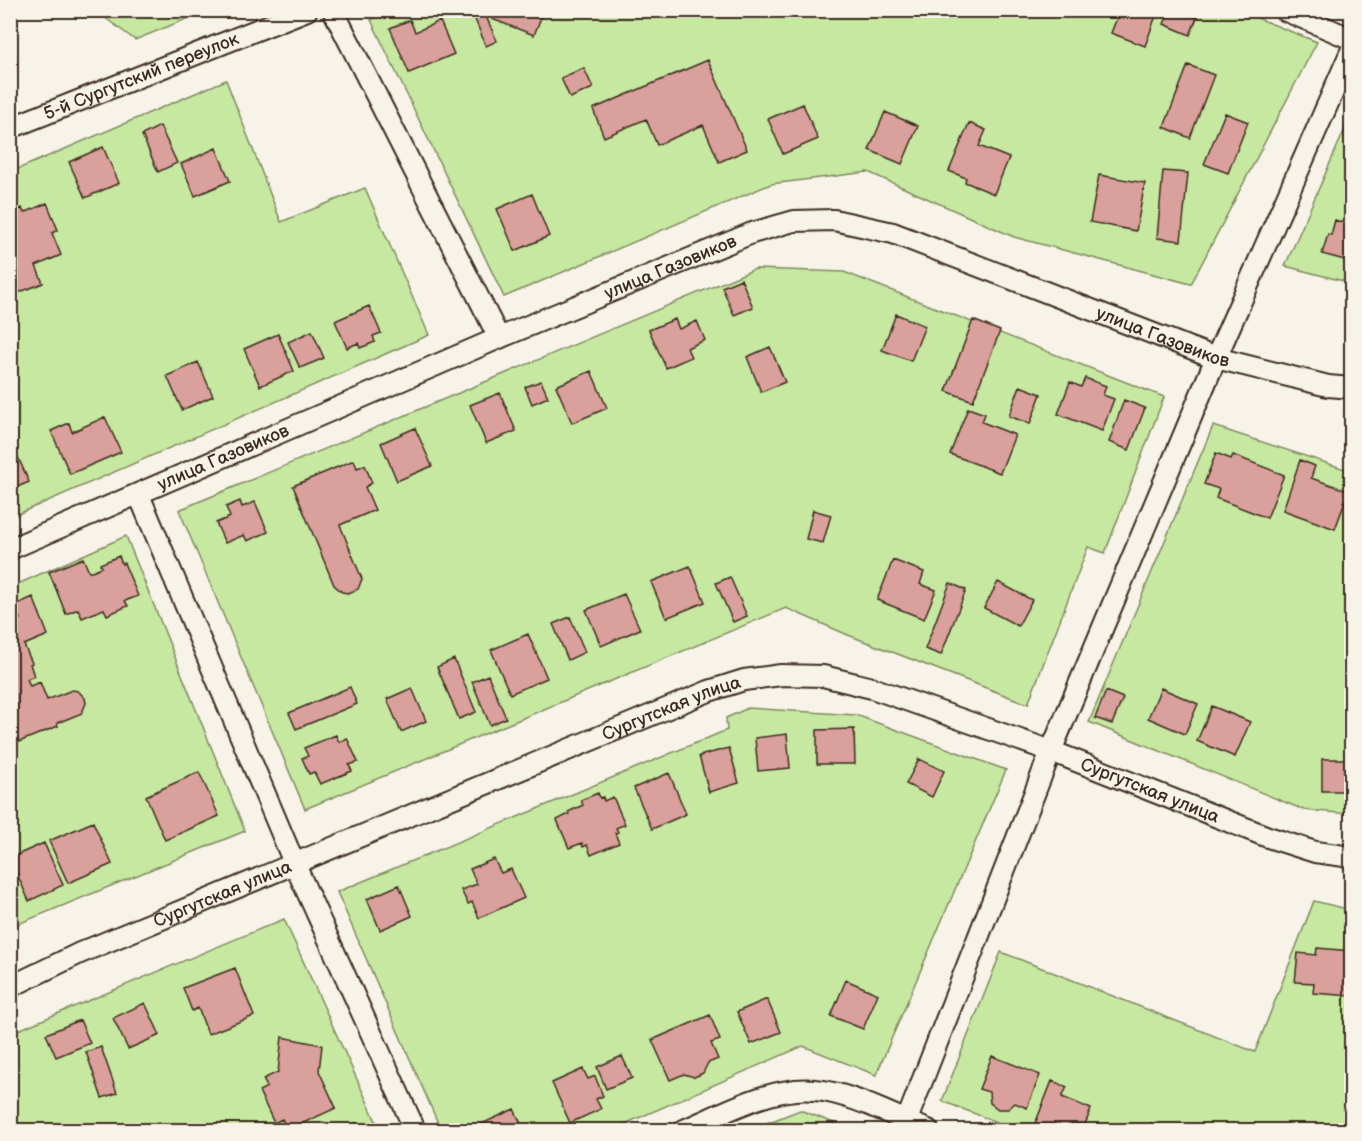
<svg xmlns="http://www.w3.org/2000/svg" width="1362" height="1141" font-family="'Balsamiq Sans',sans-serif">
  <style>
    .green { fill: #c6e8a1; stroke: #808960; stroke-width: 1.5 }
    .building { fill: #daa09b; stroke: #3b2a1e; stroke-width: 1.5 }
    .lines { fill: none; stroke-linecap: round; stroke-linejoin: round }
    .minor-casing { stroke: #3b2a1e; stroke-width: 24 }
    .minor { stroke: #f7f3e8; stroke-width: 20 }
    .labels { text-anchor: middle; stroke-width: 4.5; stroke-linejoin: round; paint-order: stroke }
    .street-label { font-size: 18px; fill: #3b2a1e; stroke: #f7f3e8 }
  </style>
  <rect width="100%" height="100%" fill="#f7f3e8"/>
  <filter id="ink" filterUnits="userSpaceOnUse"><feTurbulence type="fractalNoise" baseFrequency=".0167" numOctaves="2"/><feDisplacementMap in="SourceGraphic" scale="12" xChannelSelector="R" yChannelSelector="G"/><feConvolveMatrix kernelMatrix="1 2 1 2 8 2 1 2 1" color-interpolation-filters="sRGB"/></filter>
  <g filter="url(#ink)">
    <path class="green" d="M394 10H1237L1317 42 1191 284 1014 237 868 172 771 184 504 297 371 20Z
      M96 11H206L135 40Z
      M226 80 281 222 365 188 429 335 11 517V172Z
      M1351 115V283L1285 266Z
      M755 269 844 272 1164 397 1105 553 1088 547 1028 704 848 635 786 608 305 809 179 510Z
      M1213 426 1351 471V814L1304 810 1089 722Z
      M126 536 245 831 11 927V587Z
      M748 708 856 715 1006 770 876 1075 803 1046 611 1130H441L337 892 727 730 726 718Z
      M1314 901 1351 910V1130H1017L942 1101 1001 952 1255 1052Z
      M284 919 380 1130H11V1033Z
      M800 1110 852 1130H749Z"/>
    <path class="building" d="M475 10H483L497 41 486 46 472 12Z
      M496 10H544L534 35 492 19Z
      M1065 10H1085L1082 17Z
      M1120 10H1158L1145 46 1111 33Z
      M1170 10H1186L1198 15 1190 35 1164 24Z
      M410 20 415 32 440 21 454 54 409 73 390 28Z
      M708 60 747 150 719 162 703 125 657 145 646 119 604 137 593 109Z
      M1188 65 1214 75 1190 138 1164 127Z
      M584 68 593 88 570 98 561 78Z
      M803 104 818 139 783 154 768 119Z
      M885 112 918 126 902 164 869 150Z
      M1225 113 1248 122 1228 173 1204 164Z
      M969 123 986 130 979 146 1009 158 994 194 965 182 966 178 949 171Z
      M160 126 177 163 158 172 142 135Z
      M103 147 119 183 85 198 69 162Z
      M216 148 230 181 195 196 181 164Z
      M1163 171 1188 173 1181 241 1157 238Z
      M1099 175 1145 183 1136 231 1090 222Z
      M532 194 549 236 515 251 497 209Z
      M47 203 58 230 52 233 61 255 36 266 43 283 10 296V213L22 208 24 213Z
      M1346 214 1352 215V262L1322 254 1328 234 1331 235 1335 220 1344 223Z
      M741 279 753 307 734 315 722 287Z
      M369 306 381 333 373 336 375 342 360 348 358 343 347 348 335 321Z
      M896 314 925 326 911 361 882 350Z
      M675 319 679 329 697 321 705 340 687 348 691 357 666 368 649 330Z
      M973 320 1000 331 973 401 946 391Z
      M312 331 324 358 300 368 288 342Z
      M278 334 294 371 260 386 244 349Z
      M770 347 785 382 761 392 747 357Z
      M198 362 213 396 182 410 167 376Z
      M591 371 607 408 572 423 556 386Z
      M1085 378 1106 386 1103 395 1114 399 1102 431 1058 414 1070 382 1081 387Z
      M541 381 548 397 532 404 525 387Z
      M1020 386 1041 394 1030 424 1009 416Z
      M500 393 516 431 486 443 470 405Z
      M1124 400 1145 408 1129 450 1109 442Z
      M968 408 985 414 982 422 1015 435 1000 473 950 454Z
      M105 417 121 452 70 474 51 431 69 423 72 432Z
      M415 428 432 466 397 481 381 443Z
      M14 448 29 482 10 490V449Z
      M1216 453 1231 459 1233 455 1284 475 1267 518 1216 498 1219 489 1204 484Z
      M354 460 357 468 365 465 372 483 365 487 375 510 340 525 362 579 358 589 348 593 342 592 334 585 293 486Z
      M1300 460 1315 466 1311 478 1349 491 1335 529 1283 510Z
      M240 501 242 507 255 502 268 532 247 541 244 535 225 543 216 523 230 517 226 507Z
      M813 510 831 515 823 543 806 539Z
      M119 556 122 564 124 563 138 596 125 601 128 606 107 615 104 609 82 618 78 609 66 614 49 572 83 558 89 572 102 567 100 564Z
      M893 560 924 572 920 584 936 590 924 619 877 600Z
      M690 566 705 602 666 618 651 582Z
      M730 577 747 616 733 622 716 583Z
      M998 582 1032 600 1018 626 984 608Z
      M950 583 966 590 941 655 925 649Z
      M624 594 640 629 601 646 586 610Z
      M33 597 48 635 24 645 32 663 30 664 34 676 27 679 30 686 40 682 47 700 72 690 78 691 85 698 86 703 82 713 57 723 58 726 19 742 10 722V623L20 619 15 605Z
      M570 617 585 652 568 660 553 624Z
      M528 634 547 678 510 694 491 650Z
      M454 659 476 712 459 719 437 667Z
      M488 675 506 718 490 725 472 682Z
      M350 687 357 704 296 729 289 713Z
      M412 688 426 721 401 732 387 699Z
      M1161 688 1198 704 1185 734 1148 718Z
      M1106 691 1123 698 1112 724 1095 718Z
      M1212 706 1250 722 1235 757 1197 741Z
      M1348 709H1352V743H1347Z
      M854 729 855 764H817V730Z
      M787 734 790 768 758 771 755 738Z
      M336 735 339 742 347 738 358 762 349 765 352 771 320 784 314 772 309 774 302 758 308 756 304 748Z
      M729 748 739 783 709 792 699 756Z
      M919 759 944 771 932 797 906 784Z
      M1322 759H1352V791H1322Z
      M199 772 219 816 165 840 146 796Z
      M669 773 686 814 652 829 634 788Z
      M598 793 600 798 603 797 604 801 613 797 625 824 616 828 618 832 615 833 619 843 591 855 587 845 583 847 582 843 569 848 557 820 569 814 568 812 583 805 581 800Z
      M93 822 112 864 68 883 49 841Z
      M44 843 63 885 29 901 10 858Z
      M494 859 501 873 511 869 524 898 479 918 472 902 468 904 461 890 477 884 470 869Z
      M399 885 412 916 380 930 367 899Z
      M1317 948 1352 951V996L1313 993 1314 983 1295 982 1298 953 1316 955Z
      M235 968 254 1016 208 1034 198 1008 192 1011 183 988Z
      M846 980 878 994 863 1029 831 1016Z
      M767 999 781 1032 751 1044 737 1012Z
      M145 1003 160 1035 128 1049 113 1018Z
      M710 1015 720 1040 711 1043 718 1059 708 1063 703 1073 699 1075 694 1077 684 1074 670 1080 652 1040Z
      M80 1020 90 1043 56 1057 46 1034Z
      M282 1037 322 1045 319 1071 336 1108 288 1130 282 1119 274 1123 259 1091 267 1087 263 1079 278 1072Z
      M101 1047 117 1093 102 1098 86 1052Z
      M622 1056 632 1078 606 1089 597 1067Z
      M992 1056 1040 1075 1027 1108 1015 1103 1008 1109H998L990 1103 989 1092 979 1089Z
      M583 1069 588 1079 595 1076 603 1096 596 1099 601 1109 570 1123 552 1083Z
      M1052 1081 1067 1087 1062 1097 1091 1109 1083 1130H1052L1035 1124Z
      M514 1109 524 1130H479L477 1126Z
      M356 1123 359 1130H341Z
      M1151 1123 1170 1130H1148Z
      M804 1125 819 1130H802Z"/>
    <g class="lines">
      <defs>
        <g id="minor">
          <path d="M333 10 499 338"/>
          <path d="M1284 10 1352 39"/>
          <path id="s1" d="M10 128 307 10"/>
          <path d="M139 495 295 865 415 1130"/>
          <path id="s2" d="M10 549 499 338 752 233 794 221 834 220 893 233 1216 358 1328 386 1352 388"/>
          <path id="s3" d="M10 987 80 953 709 691 744 680 781 675 823 676 872 688 1051 751 1268 837 1315 852 1352 857"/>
          <path d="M684 1130C722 1114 773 1085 815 1090 851 1093 895 1117 928 1130"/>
          <path d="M903 1130 1051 751 1216 358 1352 49"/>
        </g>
      </defs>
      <use href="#minor" class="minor-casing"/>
      <use href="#minor" class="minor"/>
    </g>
  </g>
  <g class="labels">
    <g class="street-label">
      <text dy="6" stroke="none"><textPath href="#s1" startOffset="141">5-й Сургутский переулок</textPath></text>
      <text dy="6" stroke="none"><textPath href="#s2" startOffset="718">улица Газовиков</textPath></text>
      <text dy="6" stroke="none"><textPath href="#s2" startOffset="1240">улица Газовиков</textPath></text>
      <text dy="6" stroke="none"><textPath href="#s2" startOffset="232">улица Газовиков</textPath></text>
      <text dy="6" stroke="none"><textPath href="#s3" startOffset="718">Сургутская улица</textPath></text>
      <text dy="6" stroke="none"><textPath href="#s3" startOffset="1222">Сургутская улица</textPath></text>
      <text dy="6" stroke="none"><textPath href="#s3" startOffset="232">Сургутская улица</textPath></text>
    </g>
  </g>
  <rect width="1362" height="1141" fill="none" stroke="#f7f3e8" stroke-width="36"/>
  <rect x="18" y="18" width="1326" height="1105" fill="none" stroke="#3b2a1e" stroke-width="2" filter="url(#ink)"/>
</svg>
